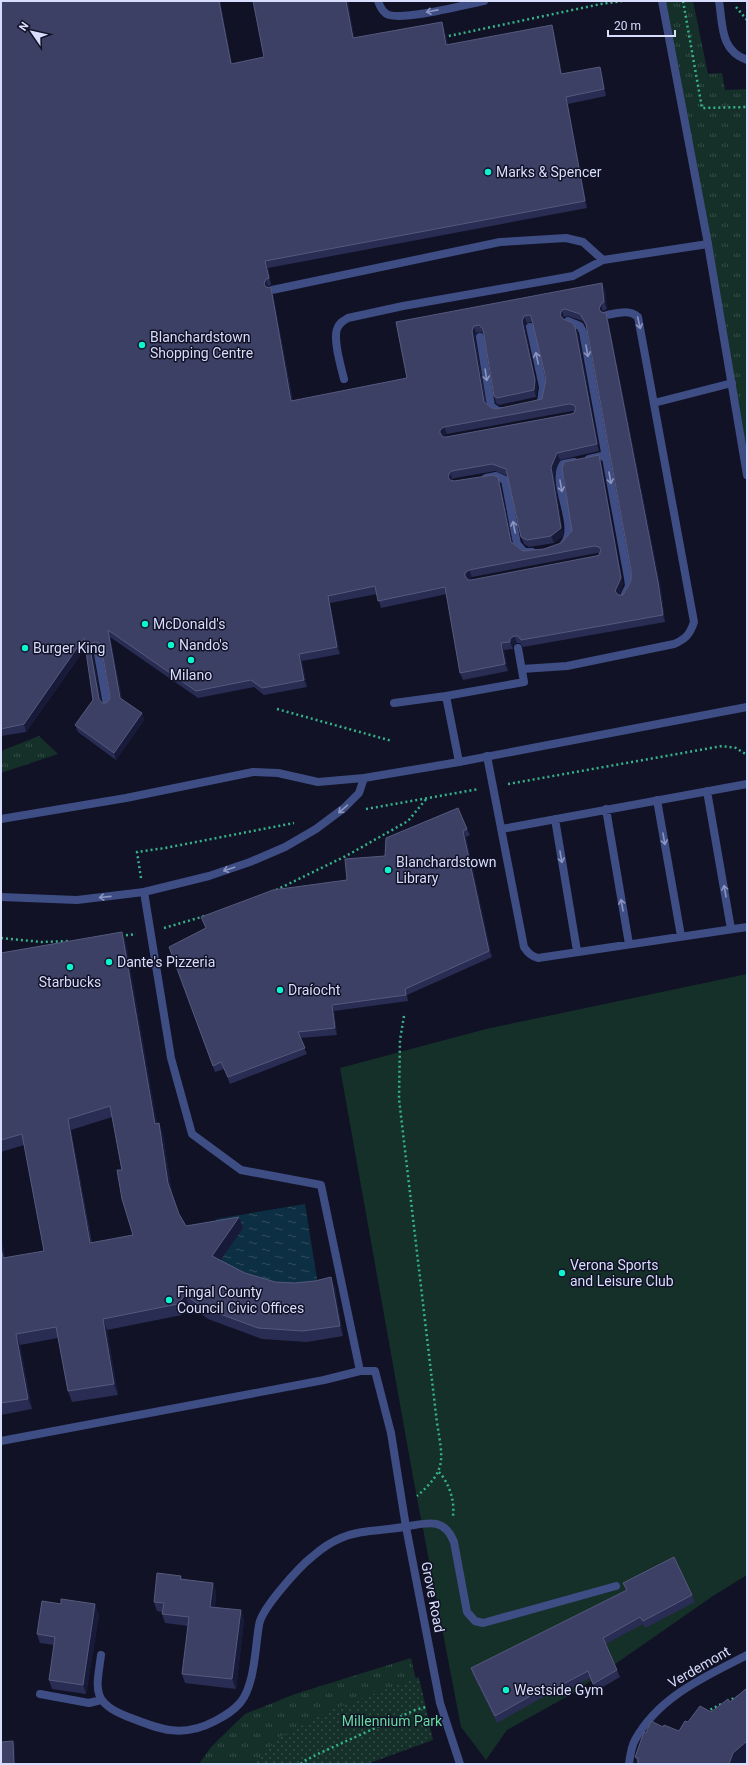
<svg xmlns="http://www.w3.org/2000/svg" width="748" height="1765" font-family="Roboto,sans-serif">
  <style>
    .grass { fill: url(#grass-tufts) }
    .park { fill: url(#park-dots) }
    .pitch { fill: #143028 }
    .water { fill: url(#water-ripples) }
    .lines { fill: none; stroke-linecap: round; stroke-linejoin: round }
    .path { stroke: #36b38b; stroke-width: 2.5; stroke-dasharray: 2 3; stroke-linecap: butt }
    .lane { stroke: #3e4d83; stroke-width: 8 }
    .street { stroke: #3e4d83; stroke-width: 8 }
    .wall { fill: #2a2d53; fill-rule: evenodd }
    .shaded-wall { fill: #181a39 }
    .building { fill: #3d4065; stroke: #55597d; fill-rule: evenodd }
    .oneway { stroke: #8b95c0 }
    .poi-dot { fill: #0df4cf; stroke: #111226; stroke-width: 1.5 }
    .labels { text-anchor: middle; stroke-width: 3; stroke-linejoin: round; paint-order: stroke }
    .poi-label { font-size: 14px; fill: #d8ddfd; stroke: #111226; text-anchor: start }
    .street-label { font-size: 14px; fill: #d8ddfd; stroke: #111226 }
    .park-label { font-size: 14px; fill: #66da9f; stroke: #111226 }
  </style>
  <defs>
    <pattern id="grass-tufts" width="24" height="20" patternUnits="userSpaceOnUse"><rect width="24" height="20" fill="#143028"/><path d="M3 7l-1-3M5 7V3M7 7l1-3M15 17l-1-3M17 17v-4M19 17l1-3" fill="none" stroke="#354e48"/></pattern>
    <pattern id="park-dots" width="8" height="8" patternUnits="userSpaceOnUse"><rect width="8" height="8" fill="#143028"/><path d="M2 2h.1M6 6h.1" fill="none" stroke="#354e48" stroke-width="1.8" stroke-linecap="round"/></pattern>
    <pattern id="water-ripples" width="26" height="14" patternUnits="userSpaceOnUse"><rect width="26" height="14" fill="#0d2f43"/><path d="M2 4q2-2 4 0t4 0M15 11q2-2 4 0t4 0" fill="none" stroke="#304d5f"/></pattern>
  </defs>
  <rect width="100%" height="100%" fill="#111226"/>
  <path class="grass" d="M662 1H693L708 74 722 73 725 90 747 89V477Z
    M39 736 58 754 1 773V751Z
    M411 1658 429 1737 357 1764H199L211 1747 245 1714 295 1694Z"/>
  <path class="park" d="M419 1677 433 1740 367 1764H253L280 1737 331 1710Z"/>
  <path class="pitch" d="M747 974V1575L713 1596 575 1692 507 1730 486 1760 461 1727 413 1477 340 1068 486 1029Z"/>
  <path class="water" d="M305 1204 319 1291 298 1294 217 1266 215 1229 216 1219Z"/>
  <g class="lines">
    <path class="path" d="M683 1 702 108 747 107
      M736 7 747 20
      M444 37 601 4 622 1
      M277 709 392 741
      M508 784 722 746 736 748 747 755
      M366 809 479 789
      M141 878 137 852 165 848 294 823
      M276 890 346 856 408 821 427 798
      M164 928 205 916
      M121 936 136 934
      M1 938 42 942 70 941
      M404 1016 400 1040 399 1099 437 1423C443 1460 447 1470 417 1496
      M439 1472C449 1483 455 1501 453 1516
      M727 1701 737 1697
      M706 1712 723 1703
      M301 1764 304 1761 320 1753 415 1710 426 1707"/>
    <path class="lane" d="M378 1C380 7 383 13 389 15 408 20 463 5 484 1
      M719 1C723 26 720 50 747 60
      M272 290 500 242 566 238 583 242 603 260
      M568 321 580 326 583 332 628 578 629 586 625 594
      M530 327 543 387 541 402 539 403
      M480 337 491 406 498 411H502
      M344 379C341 367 333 340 337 329 339 323 343 321 348 318L403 306 573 276 603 260 708 244
      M654 403 732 383
      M589 459 606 455
      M486 478 496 476 505 480 517 544 524 552H532
      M564 544C579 525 550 483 563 464L574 462
      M522 669 567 666 674 644C686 639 690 634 694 622L638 317C629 309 618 313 607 315
      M446 696 459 762
      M394 703 446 696 524 682 518 648
      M487 756 524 947C528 953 531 956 538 958L747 927
      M707 791 731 929
      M657 800 681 936
      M606 809 629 944
      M555 819 577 951
      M502 829 747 784
      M1 897 77 900 144 892 209 876 250 862 285 847 316 829 344 808 359 793 364 778
      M1 1441 324 1380 360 1371H375L391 1433
      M101 1655C97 1687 90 1702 126 1716 159 1729 181 1739 215 1721 223 1717 233 1711 240 1703 255 1685 255 1648 259 1625 261 1609 299 1567 313 1556 320 1550 331 1542 341 1538 362 1529 386 1531 409 1526 430 1522 445 1519 454 1542L467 1612 475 1621 483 1623 616 1586
      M40 1694 89 1703 101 1700"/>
    <path class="street" d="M662 1 708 244 747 475
      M98 654 107 705
      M1 819 126 798 253 772 278 773 318 782 364 778 459 762 747 707
      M144 892 171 1058 192 1134 241 1170 321 1185 360 1371
      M391 1433 406 1527 440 1703 460 1764
      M629 1764C630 1757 631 1747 635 1740 659 1696 705 1677 747 1655"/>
  </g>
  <path class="wall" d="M1 1H220L232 64 264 57 348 1 354 38 442 22 444 29 448 45 554 32 562 74 600 67 602 74 606 96 568 104 587 208 268 268 271 285 268 286V288L273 295 293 401 407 378 396 322 605 290 607 309 603 311V312L608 320 661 589 665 622 523 647 520 643H517L513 646V649L504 650 508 671 463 680 460 673 447 594 381 608 377 594 330 603 340 654 302 661 307 687 264 695 254 687 198 698 110 637 122 699 142 713 144 720 116 760 78 732 75 725 93 700 86 647 26 732 1 736ZM568 316 583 321 587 328 631 570V581L623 595H619L623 585 601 462 599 455 572 531 561 543 544 549 523 551 513 543 500 484 454 481H452V479L455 478 495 471 508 476 521 537 524 544 529 547 554 543 563 535 554 474 560 460 599 451 578 334 575 327 564 319V317ZM531 322H533L546 379 542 399 496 409 492 408 486 403 475 338 476 333 482 332 484 334 494 396 496 403 499 405 536 397 537 387 525 328 527 323ZM572 411H575L574 413 571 414 446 437H443L447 434ZM597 553H600L599 555 596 556 471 580H468L472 577ZM97 649 102 650 110 697 109 700 106 703H102L101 701 93 655 94 650Z
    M467 829 470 835 466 837 492 957 407 995 408 1001 334 1011 337 1035 300 1038 307 1054 230 1084 224 1069 215 1072 169 947 206 928 201 917 347 880 385 856Z
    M122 932 126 943 157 1124 159 1123 163 1134 172 1194 179 1214 186 1226 239 1217 243 1228 220 1261 245 1273 275 1282 335 1287 343 1336 307 1342 262 1339 208 1319 189 1305 182 1315 107 1330 118 1395 72 1402 68 1391 58 1338 20 1345 32 1409 1 1415V1235L5 1258 44 1251 24 1145 1 1152V953ZM112 1117 133 1235 92 1243 71 1130Z
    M181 1576 182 1579 213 1583 216 1592 215 1607 241 1610 244 1620 236 1689 185 1683 182 1674 188 1626 165 1623 162 1614V1612L157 1611 154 1602Z
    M623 1583 692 1595 695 1602 645 1628 643 1624 606 1644 620 1677 596 1691 590 1678 555 1697 552 1692 497 1723 473 1675 471 1668 626 1591Z
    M99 1614 86 1694 52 1689 49 1680 54 1645 40 1643 37 1634Z
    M747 1688V1762L745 1764H638L635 1757 646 1733 663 1727 679 1731 688 1722 711 1712 730 1702Z"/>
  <path class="shaded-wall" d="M219 1H220L233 71 231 64Z
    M346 1H348L356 45 353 38Z
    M442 22 444 29 449 52 446 45Z
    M552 25 554 32 563 81 561 74Z
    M600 67 602 74 606 96 604 89Z
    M566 97 568 104 587 208 585 201Z
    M265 261 268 268 271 285 269 278Z
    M266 279 268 286 267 291 264 284Z
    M602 283 605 290 607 309 604 302Z
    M271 288 273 295 294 408 291 401Z
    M601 304 603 311 602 316 599 309Z
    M562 310 564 317 563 322 560 315Z
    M606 313 608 320 661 589 665 622 663 615Z
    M524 316 527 323 525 328 537 387 536 397 534 390 522 321Z
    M474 326 476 333 475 338 486 409 484 402 472 331Z
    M575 327 578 334 599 451 597 444Z
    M444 427 447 434 443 437 440 433V430Z
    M557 453 560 460 554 474 563 535 554 543 551 536V467Z
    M599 455 601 462 623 585 618 598 615 591Z
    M450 472 452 479 451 484 448 477Z
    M498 477 500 484 514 549 511 542Z
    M469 570 472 577 468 580 465 576V573Z
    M328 596 330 603 340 654 337 647Z
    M108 630 110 637 123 705 120 698Z
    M514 636 517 643 513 646V649L510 642V639Z
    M84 638 87 645 26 732 24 724Z
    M92 643 94 650 93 655 102 706 99 699 90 648Z
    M501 643 504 650 508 671 505 664Z
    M299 654 302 661 307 687 304 680Z
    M142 713 144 720 116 760 114 753Z
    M463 831 466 837 492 957 489 951Z
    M122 932 126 943 159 1135 155 1124Z
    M332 1005 334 1011 337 1035 335 1028Z
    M68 1119 71 1130 93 1254 90 1243Z
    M159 1123 163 1134 172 1194 168 1183Z
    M239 1217 243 1228 216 1267 212 1256Z
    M1 1235 7 1269 3 1258 1 1247Z
    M331 1277 335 1287 343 1336 340 1326Z
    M185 1295 189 1305 182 1315 178 1304Z
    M103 1319 107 1330 118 1395 114 1384Z
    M16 1334 20 1345 32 1409 28 1399Z
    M213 1583 216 1592 214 1616 210 1607Z
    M95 1604 99 1614 86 1694 83 1685Z
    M241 1610 244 1620 236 1689 232 1679Z
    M13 1741 15 1744V1764H14Z
    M747 1741V1762L745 1764H729L733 1753Z"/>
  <path class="building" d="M1 1H219L231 64 264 57 253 1H346L353 38 442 22 446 45 552 25 561 74 600 67 604 89 566 97 585 201 265 261 269 278 266 279 264 284 266 287 271 288 291 401 407 378 396 322 602 283 604 302 601 304 599 309 601 312 606 313 658 582 663 615 521 640 518 636H514L510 639V642L501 643 505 664 460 673 445 587 378 601 375 586 328 596 337 647 299 654 304 680 262 688 251 680 196 691 108 630 120 698 142 713 114 753 75 725 93 700 84 638 24 724 1 729ZM565 309 580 314 586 324 631 570V581L623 595H618L615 591 621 578 599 455 564 462 562 468 572 531 561 543 544 549 523 551 511 542 498 477 493 475 454 481 450 480 448 477 450 472 452 471 492 464 506 469 521 537 527 540 551 536 561 528 551 467 557 453 597 444 575 327 573 323 563 319 560 315 562 310ZM529 315 531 316 546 379 542 399 496 409 492 408 484 402 472 331 474 326 479 325 483 329 494 396 497 398 534 390 535 380 522 321 524 316ZM569 404 574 405 576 408 574 413 571 414 446 437H443L440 433V430L444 427ZM594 546 599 547 601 550 599 555 596 556 471 580H468L465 576V573L469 570ZM95 642 99 643 101 646 110 697 109 700 106 703H102L99 699 90 648 92 643Z
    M458 808 467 829 463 831 489 951 405 989 406 995 332 1005 335 1028 298 1032 305 1048 228 1077 221 1062 213 1066 169 947 206 928 201 917 273 890 347 880 345 859 385 856 386 838Z
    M122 932 155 1124 159 1123 168 1183 179 1214 186 1226 239 1217 212 1256 245 1273 275 1282 294 1283 315 1281 331 1277 340 1326 303 1331 258 1328 204 1308 185 1295 178 1304 103 1319 114 1384 68 1391 56 1327 16 1334 28 1399 1 1403V1247L3 1258 44 1251 22 1134 1 1140V953ZM110 1106 122 1170H117L122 1199 133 1235 90 1243 68 1119Z
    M674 1557 692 1595 643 1621 640 1617 603 1638 617 1670 593 1684 588 1671 552 1690 550 1685 495 1716 471 1668 627 1590 623 1583Z
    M157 1573 181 1576 180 1579 213 1583 210 1607 241 1610 232 1679 182 1674 189 1617 162 1614 164 1603 154 1602Z
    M61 1599 95 1604 83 1685 49 1680 55 1637 37 1634 42 1601 61 1604Z
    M747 1688V1741L733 1753 729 1764H638V1758L635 1757 644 1732 646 1733 651 1721 663 1727 664 1725 679 1731 685 1721 688 1722 700 1706 711 1712 728 1699 730 1702Z
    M13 1741 14 1764H1V1742Z"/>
  <defs><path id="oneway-shaft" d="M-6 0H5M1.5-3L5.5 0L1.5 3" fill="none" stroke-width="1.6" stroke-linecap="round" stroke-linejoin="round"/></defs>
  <g class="oneway">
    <use href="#oneway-shaft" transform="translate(432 11) rotate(169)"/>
    <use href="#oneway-shaft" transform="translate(639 323) rotate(77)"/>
    <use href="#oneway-shaft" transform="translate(587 351) rotate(80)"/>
    <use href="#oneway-shaft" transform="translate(537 358) rotate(-102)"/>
    <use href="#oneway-shaft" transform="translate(486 375) rotate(81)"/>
    <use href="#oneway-shaft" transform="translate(610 478) rotate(80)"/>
    <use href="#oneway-shaft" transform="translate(561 486) rotate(80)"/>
    <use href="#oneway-shaft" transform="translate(514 527) rotate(-101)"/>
    <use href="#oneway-shaft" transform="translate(343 809) rotate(139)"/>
    <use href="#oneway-shaft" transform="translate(664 839) rotate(80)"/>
    <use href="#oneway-shaft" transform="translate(561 857) rotate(80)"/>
    <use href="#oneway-shaft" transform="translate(229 869) rotate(162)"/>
    <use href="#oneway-shaft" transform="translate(725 891) rotate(-100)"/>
    <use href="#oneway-shaft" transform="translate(105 897) rotate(174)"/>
    <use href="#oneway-shaft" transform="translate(622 905) rotate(-100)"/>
  </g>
  <g class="poi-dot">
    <circle cx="488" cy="172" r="4"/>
    <circle cx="142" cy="345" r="4"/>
    <circle cx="145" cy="624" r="4"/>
    <circle cx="171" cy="645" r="4"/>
    <circle cx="25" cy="648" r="4"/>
    <circle cx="191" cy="660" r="4"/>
    <circle cx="388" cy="870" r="4"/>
    <circle cx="109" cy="962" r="4"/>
    <circle cx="70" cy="967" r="4"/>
    <circle cx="280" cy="990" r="4"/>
    <circle cx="562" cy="1273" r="4"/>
    <circle cx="169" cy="1300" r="4"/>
    <circle cx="506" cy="1690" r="4"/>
  </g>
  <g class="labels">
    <g class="poi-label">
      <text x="496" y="177">Marks &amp; Spencer</text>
      <text x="150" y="342">Blanchardstown<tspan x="150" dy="16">Shopping Centre</tspan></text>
      <text x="153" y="629">McDonald's</text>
      <text x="179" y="650">Nando's</text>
      <text x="33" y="653">Burger King</text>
      <text x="191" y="680" text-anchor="middle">Milano</text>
      <text x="396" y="867">Blanchardstown<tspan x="396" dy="16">Library</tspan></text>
      <text x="117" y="967">Dante's Pizzeria</text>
      <text x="70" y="987" text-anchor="middle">Starbucks</text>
      <text x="288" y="995">Draíocht</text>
      <text x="570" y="1270">Verona Sports<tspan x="570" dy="16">and Leisure Club</tspan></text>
      <text x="177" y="1297">Fingal County<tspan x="177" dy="16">Council Civic Offices</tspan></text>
      <text x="514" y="1695">Westside Gym</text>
    </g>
    <g class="street-label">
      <text transform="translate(433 1597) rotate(79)" y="5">Grove Road</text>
      <text transform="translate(699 1667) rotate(-30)" y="5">Verdemont</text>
    </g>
    <g class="park-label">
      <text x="392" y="1726">Millennium Park</text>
    </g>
  </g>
  <rect width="748" height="1765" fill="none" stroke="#d8ddfd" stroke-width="4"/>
  <g transform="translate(32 32) rotate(304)" stroke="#111226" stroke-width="3" paint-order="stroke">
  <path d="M0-3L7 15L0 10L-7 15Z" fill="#d8ddfd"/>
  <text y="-6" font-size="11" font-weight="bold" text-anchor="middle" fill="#d8ddfd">N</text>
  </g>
  <path d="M608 30v6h67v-6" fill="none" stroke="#d8ddfd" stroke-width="2"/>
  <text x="614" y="30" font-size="12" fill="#d8ddfd" stroke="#111226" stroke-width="3" paint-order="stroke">20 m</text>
</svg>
